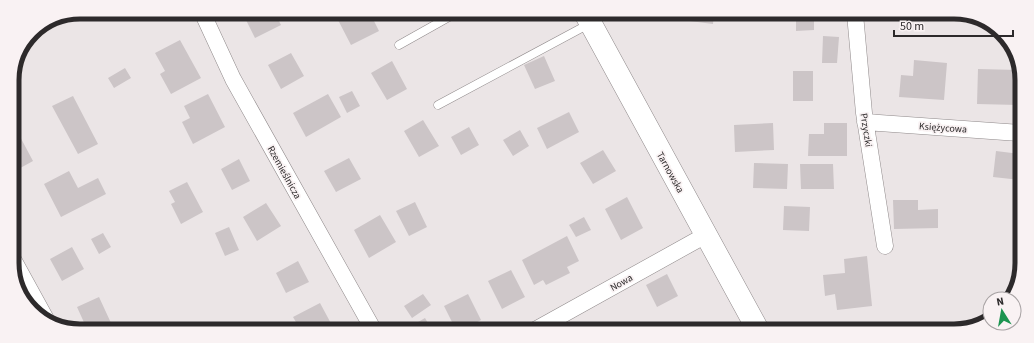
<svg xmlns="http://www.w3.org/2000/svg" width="1034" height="343" font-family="'Source Sans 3',sans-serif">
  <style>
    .building { fill: #ccc5c7 }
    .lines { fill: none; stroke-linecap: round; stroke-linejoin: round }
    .lane-casing { stroke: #8f898a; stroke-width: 9 }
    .street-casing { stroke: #8f898a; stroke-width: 17 }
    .secondary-casing { stroke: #8f898a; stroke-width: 23 }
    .lane { stroke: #fff; stroke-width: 8 }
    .street { stroke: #fff; stroke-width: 16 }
    .secondary { stroke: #fff; stroke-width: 22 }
    .labels { text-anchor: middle; stroke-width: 3.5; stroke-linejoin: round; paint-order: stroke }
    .street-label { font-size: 10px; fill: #2d2a2b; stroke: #f9f2f3 }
    .rim { fill: none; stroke: #2d2a2b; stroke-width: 5 }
  </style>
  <rect width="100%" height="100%" fill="#ebe5e6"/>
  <path class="building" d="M242 12 275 13 281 25 255 38Z
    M352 13H370L379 31 351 45 338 20Z
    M666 14H714L713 24 666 18Z
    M796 14H814V30L796 31Z
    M893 14H931V21L892 16Z
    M823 36 839 37 837 63H822Z
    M180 40 201 78 171 94 160 74 165 71 155 53Z
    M291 53 304 76 281 89 268 65Z
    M544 56 555 81 535 89 524 65Z
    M914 60 947 63 944 100 899 97 901 75 913 76Z
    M392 61 407 89 387 100 371 73Z
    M125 68 131 78 114 88 108 78Z
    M978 69 1021 70 1020 105 977 104Z
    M793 71H813V101H793Z
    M352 91 360 106 347 113 339 97Z
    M208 94 225 127 193 144 182 122 190 118 184 106Z
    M328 94 341 117 306 137 293 113Z
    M73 96 98 144 78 154 52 106Z
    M569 112 579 132 547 149 537 128Z
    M423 120 439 146 419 157 404 131Z
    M773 123 774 150 735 152 734 125Z
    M824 123H847V156H808L809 134H824Z
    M469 127 479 145 461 155 451 137Z
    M520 130 529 146 513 156 503 140Z
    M17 131 33 161 13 172 12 134Z
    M603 150 616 171 593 184 580 163Z
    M996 151 1020 154V180L993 177Z
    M349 158 361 179 336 192 324 171Z
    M239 159 250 181 232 190 221 169Z
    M754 163 788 164 787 189 753 188Z
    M800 164H833L834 189H801Z
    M69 171 78 188 98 178 106 194 61 217 44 184Z
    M187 182 203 212 181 224 171 204 175 202 169 191Z
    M627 197 643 228 621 240 605 209Z
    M893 200H918V210L938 209V228L894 229Z
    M415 202 427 227 409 236 396 211Z
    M266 203 281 226 257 241 243 217Z
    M784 206 810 207 809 231 783 230Z
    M380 215 396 242 369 258 354 230Z
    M584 217 591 230 576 237 569 225Z
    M229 227 239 250 225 256 215 233Z
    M103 233 111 247 99 254 91 239Z
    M567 236 579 261 567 267 570 273 546 285 543 280 534 285 522 260Z
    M72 247 84 269 62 281 50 259Z
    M867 256 872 306 837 310 835 294 825 296 823 275 845 273 844 259Z
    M298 261 309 282 286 293 276 273Z
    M511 270 525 297 502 309 488 281Z
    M667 274 678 296 657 307 646 285Z
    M423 294 431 305 412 318 404 306Z
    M468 294 481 320 463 330H456L444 306Z
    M99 297 111 323 98 329H87L77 307Z
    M320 303 334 329H300L293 317Z
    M425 318 432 330 406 329Z"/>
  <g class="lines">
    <defs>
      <path id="lane" d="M399 45 456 13
        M438 105 589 24"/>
      <path id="street" d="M202 12 233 79 373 329
        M855 14 864 113 885 246
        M865 122 1020 133
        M13 259 46 319
        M535 330 706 235"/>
      <path id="secondary" d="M585 13 758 330"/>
    </defs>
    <use href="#lane" class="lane-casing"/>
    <use href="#street" class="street-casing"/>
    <use href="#secondary" class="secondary-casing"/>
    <use href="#lane" class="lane"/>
    <use href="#street" class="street"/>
    <use href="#secondary" class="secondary"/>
  </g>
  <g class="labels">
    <g class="street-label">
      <text transform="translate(943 127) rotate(4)" y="4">Księżycowa</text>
      <text transform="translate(867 130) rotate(81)" y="4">Przyczki</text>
      <text transform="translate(285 172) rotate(61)" y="4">Rzemieślnicza</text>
      <text transform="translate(671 172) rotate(61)" y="4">Tarnowska</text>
      <text transform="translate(621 282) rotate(-29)" y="4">Nowa</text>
    </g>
  </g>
  <path d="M0 0H1034V343H0ZM80 19H954A61 61 0 0 1 1015 80V263A61 61 0 0 1 954 324H80A61 61 0 0 1 19 263V80A61 61 0 0 1 80 19Z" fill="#f9f2f3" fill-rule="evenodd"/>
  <path class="rim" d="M80 19H954A61 61 0 0 1 1015 80V263A61 61 0 0 1 954 324H80A61 61 0 0 1 19 263V80A61 61 0 0 1 80 19Z"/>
  <g transform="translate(1002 311) rotate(349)"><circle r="19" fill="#f9f2f3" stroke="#a7a2a3"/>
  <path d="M0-3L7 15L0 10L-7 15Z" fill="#1c9450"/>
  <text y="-6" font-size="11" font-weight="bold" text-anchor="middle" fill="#2d2a2b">N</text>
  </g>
  <path d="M894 30v6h119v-6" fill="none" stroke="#2d2a2b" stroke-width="2"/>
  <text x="900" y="30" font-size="12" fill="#2d2a2b" stroke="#f9f2f3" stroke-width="3" paint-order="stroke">50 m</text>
</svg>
